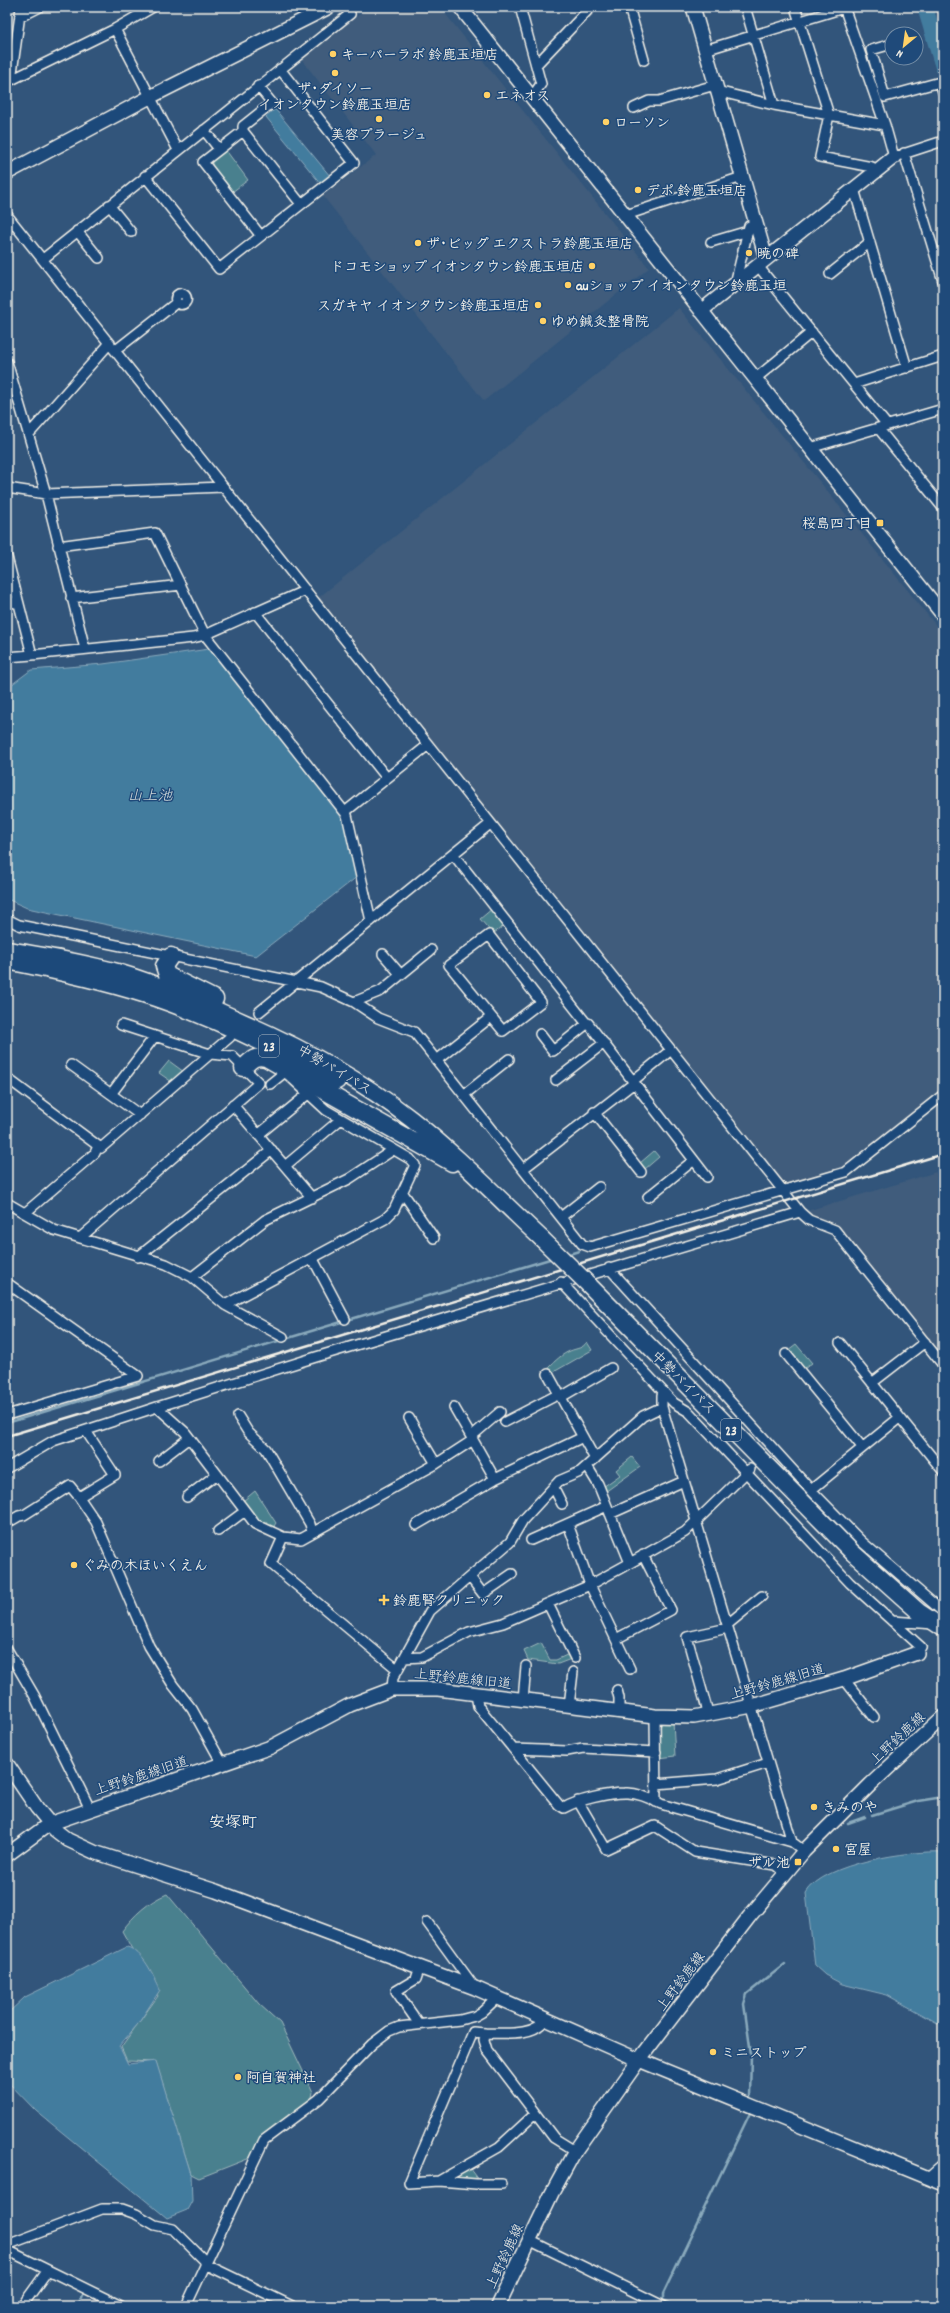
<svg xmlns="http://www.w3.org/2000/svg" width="950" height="2313" font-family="Dekko,'Klee One',sans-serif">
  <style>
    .built { fill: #3f5c7c }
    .green { fill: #4a808e; stroke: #9fb8bb }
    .water { fill: #437b9e; stroke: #8aaabc }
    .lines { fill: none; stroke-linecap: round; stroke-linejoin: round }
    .stream { stroke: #8aaabc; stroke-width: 2.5 }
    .river { stroke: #437b9e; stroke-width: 16 }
    .street-tunnel { stroke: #4f6c8b; stroke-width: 9; stroke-dasharray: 9 4.5; stroke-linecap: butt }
    .street-casing { stroke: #f4f1e8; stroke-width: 12 }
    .secondary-casing { stroke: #f4f1e8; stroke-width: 16 }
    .highway-casing { stroke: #f4f1e8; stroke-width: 19 }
    .street { stroke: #1f4a7a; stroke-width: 9 }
    .secondary { stroke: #1f4a7a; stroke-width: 13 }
    .highway { stroke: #1f4a7a; stroke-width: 16 }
    .rail { stroke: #f4f1e8; stroke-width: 2.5 }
    .highway-bridge-casing { stroke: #f4f1e8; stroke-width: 19; stroke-linecap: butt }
    .highway-bridge { stroke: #1f4a7a; stroke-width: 16 }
    .poi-dot { fill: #ffd166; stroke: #1f4a7a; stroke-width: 1.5 }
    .labels { text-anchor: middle; stroke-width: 3; stroke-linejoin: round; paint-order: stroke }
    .shield { fill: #1f4a7a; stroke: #b4bfc7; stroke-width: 1 }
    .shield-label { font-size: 13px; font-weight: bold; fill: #f4f1e8 }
    .poi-label { font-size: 14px; font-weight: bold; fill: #f4f1e8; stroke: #1f4a7a; text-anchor: start }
    .street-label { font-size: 14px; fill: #f4f1e8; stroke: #1f4a7a }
    .water-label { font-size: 15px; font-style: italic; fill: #d9dfdd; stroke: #1f4a7a }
    .quarter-label { font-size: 16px; font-weight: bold; fill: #f4f1e8; stroke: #1f4a7a }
  </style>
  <rect width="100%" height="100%" fill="#32557b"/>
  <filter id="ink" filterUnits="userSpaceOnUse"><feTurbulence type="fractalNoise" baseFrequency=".025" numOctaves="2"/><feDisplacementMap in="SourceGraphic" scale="8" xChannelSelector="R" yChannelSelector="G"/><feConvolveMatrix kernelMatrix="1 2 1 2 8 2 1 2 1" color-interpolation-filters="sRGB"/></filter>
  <g filter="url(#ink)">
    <path class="built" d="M369 7H440L649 268 484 401 323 196 376 155 302 60Z
      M679 308 943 634V1090L842 1170 788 1185 784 1184 674 1048 318 598Z
      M943 1170V1360L833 1222 828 1224 809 1216 808 1213 810 1210Z"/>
    <path class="green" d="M225 149 248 180 232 192 212 168V159Z
      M493 908 506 924 493 934 480 919Z
      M169 1061 184 1072 172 1082 159 1073Z
      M654 1151 659 1157 645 1169 640 1163Z
      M587 1342 592 1350 552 1373 549 1367C555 1361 562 1354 570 1351 577 1348 582 1349 587 1342Z
      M796 1344 812 1363 804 1369 788 1350Z
      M632 1457 640 1467 605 1492 603 1487 620 1475 616 1470Z
      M255 1491 276 1523 274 1526 277 1530 258 1520 243 1501Z
      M541 1643 550 1660H556L569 1654 571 1659 558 1664 528 1660 524 1651Z
      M664 1720 673 1721 675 1756 659 1758V1729Z
      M167 1894 259 2004 280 2023 313 2092 311 2102 261 2139 250 2158 199 2178 191 2174 156 2062 127 2061 121 2047 158 1996 122 1931C134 1915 148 1902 167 1894Z
      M469 2168 479 2181H456L453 2177Z"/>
    <path class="water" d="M275 109 330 176 321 184 266 117Z
      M209 649 343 817 358 876 256 956 27 908 7 899V688L31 670 103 664Z
      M943 1852V2026L887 1995 842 1984 825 1975 815 1966 806 1893C823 1863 911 1850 943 1852Z
      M127 1947C143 1951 154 1976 160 1990L138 2024 119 2046 128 2064 156 2061 191 2174 192 2201 187 2210 167 2218 36 2111 7 2081 8 2013 25 1997Z"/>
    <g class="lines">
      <path class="stream" d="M566 1255 579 1251
        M7 1423 553 1258
        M872 1815 918 1801 943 1797
        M848 1823 865 1817
        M750 2097 751 2054 744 2004 747 1994 785 1964
        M666 2301 676 2306
        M666 2302 663 2300V2294L750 2113
        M78 2306 84 2293"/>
      <path class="river" d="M925 7 943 67"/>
      <path class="street-tunnel" d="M750 1469 768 1451"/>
      <defs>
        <path id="street" d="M520 7 541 84 532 97
          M629 7 644 60
          M745 7 774 105
          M795 7 829 115 820 157 872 167
          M844 7 885 125 894 157 943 141
          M20 17 40 7
          M115 29 178 150
          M892 44 871 50 885 97 940 82 943 92
          M705 50 847 7
          M536 65 591 7
          M11 80 21 7
          M7 82 115 29 153 7
          M258 86 272 103 243 126V131L203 162 261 236
          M717 91 774 105 885 125
          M634 108 649 101H659L715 85
          M204 130 219 149
          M243 131 301 204
          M904 153 943 281
          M145 176 219 269 354 163 280 69
          M854 189 907 368
          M109 205 131 232
          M7 215 800 1212 809 1220 835 1230 943 1365
          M626 215 742 177
          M77 231 99 258
          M711 242 748 231
          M43 259 350 14 346 7
          M758 266 887 425
          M830 274 870 242
          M735 284 749 226 757 224
          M175.5 299a5.5 5.5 0 1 1 11 0a5.5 5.5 0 1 1-11 0Z
          M116 350 176 303
          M7 362 46 494 85 649
          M755 379 812 332
          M854 384 943 356
          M878 428 943 508
          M29 434 110 343
          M810 448 943 409
          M7 488 46 494 223 487
          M58 546 155 533 205 635 347 815 371 921
          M7 557 32 655 193 638 205 635 306 590
          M71 598 181 585
          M7 601 19 604
          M255 612 387 778
          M7 657 32 655
          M345 812 428 745
          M453 854 587 1024
          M7 919 19 925 321 987 354 1002 378 1018 414 1032 582 1244 590 1247 846 1172 943 1095
          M489 935 541 1002 503 1031 449 965Z
          M383 954 401 975
          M354 1002 381 991 431 950
          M259 1012 490 824
          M540 1034 553 1051 588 1023 707 1177
          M437 1060 491 1017
          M71 1065 140 1115
          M7 1078 101 1148 230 1037
          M556 1080 604 1043
          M634 1080 671 1050
          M111 1094 155 1036
          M465 1094 509 1059
          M233 1105 312 1198
          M594 1112 641 1172
          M258 1135 308 1094
          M285 1166 341 1119
          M523 1169 634 1083
          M403 1193 434 1238
          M648 1197 694 1160
          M7 1203 54 1230 166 1264 192 1277 225 1305 385 1219 394 1210 415 1165 410 1159 326 1110 285 1072 270 1084
          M25 1213 95 1153 98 1146
          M561 1217 599 1187
          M80 1238 259 1083 232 1056 210 1054 121 1025
          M138 1257 272 1150
          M313 1259 345 1319
          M609 1268 811 1490 861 1541 943 1612
          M192 1277 265 1220 349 1179 393 1150
          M561 1282 674 1403 689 1412 850 1583 921 1647 917 1653
          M7 1283 138 1376 7 1415
          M225 1305 283 1337
          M840 1343 943 1471
          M786 1354 862 1447
          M548 1374 595 1459
          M872 1383 925 1342
          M664 1392 662 1395V1407L792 1842
          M561 1397 611 1368
          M157 1407 185 1432 255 1524 283 1537 301 1539 436 1464 473 1440 495 1479
          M454 1407 473 1440
          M238 1416 248 1432 266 1449 310 1524 312 1532
          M409 1418 436 1464
          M505 1422 559 1394
          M86 1431 115 1475 79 1497 96 1522 149 1646 173 1685 192 1709 223 1765
          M472 1436 500 1412
          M159 1461 189 1438
          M587 1466 598 1484 630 1563 685 1532 750 1469
          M7 1468 53 1441 157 1407 316 1357 800 1212
          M554 1488 562 1504
          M811 1490 899 1418
          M187 1497 217 1474
          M610 1514 684 1481
          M7 1523 19 1516 24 1515 70 1486 79 1497
          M568 1524 590 1585 630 1669
          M416 1525 495 1479 583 1437
          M218 1531 245 1511
          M283 1537 271 1564 398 1670
          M531 1540 607 1506
          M470 1577 483 1594 512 1574
          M548 1604 575 1658
          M892 1621 934 1624
          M728 1624 762 1596
          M616 1639 671 1610 643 1555
          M7 1649 34 1695 90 1809
          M404 1658 422 1657 469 1632 503 1623 590 1585 630 1563
          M844 1679 874 1717
          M392 1689 393 1678 430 1611 510 1542 523 1520 559 1481 580 1472 643 1416 662 1407
          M617 1690 619 1698V1711
          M476 1695 478 1706 559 1805 564 1808C577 1800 609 1793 625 1793 637 1792 650 1798 661 1804L792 1842 804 1851
          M523 1700 526 1666
          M569 1706 573 1672
          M655 1716 656 1802
          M709 1716 687 1637 728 1628
          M514 1749 567 1751 583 1748 656 1752
          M656 1784 717 1779 768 1763
          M578 1801 606 1849 655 1826 695 1852 776 1865 785 1872
          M427 1922 475 1988
          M419 2024 396 1991 416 1979 420 1967
          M485 2033C503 2033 536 2037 546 2018
          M927 2178 943 2164
          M439 2181 499 2147 535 2114
          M502 2184H476L439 2181 409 2183 473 2032 485 2033 484 2040 487 2050 554 2138 575 2151
          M529 2240 663 2306
          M7 2245 102 2209H122L136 2214 155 2225 173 2229 206 2262
          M7 2250 121 2306
          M205 2264 292 2306
          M22 2306 48 2270
          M186 2306 264 2140 319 2099 372 2044 389 2031 399 2027 460 2020 475 2016 482 2012 498 1997"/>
        <path id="secondary" d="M460 7 943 615
          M693 7 766 258
          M7 173 150 97 329 7
          M701 311 894 157
          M7 1764 37 1808 55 1830 68 1840 94 1852 216 1891 475 1988 639 2060 943 2184
          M7 1855 49 1824 271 1747 350 1705 392 1689H438L655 1716 694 1717 752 1706 844 1679 917 1653
          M498 2306 552 2193 575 2151 639 2060 749 1917 804 1851 871 1784 943 1717"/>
        <path id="highway" d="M7 950C44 956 81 962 117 972 161 985 203 1004 245 1023 304 1049 360 1079 411 1119 458 1156 499 1199 542 1239
          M171 956 164 966 167 975 215 999
          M7 961C52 970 99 980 143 994 209 1015 276 1048 337 1081
          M243 1068C251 1060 255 1055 266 1058L452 1163
          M588 1284 853 1553 919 1612 943 1628"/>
      </defs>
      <use href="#street" class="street-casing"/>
      <use href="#secondary" class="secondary-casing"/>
      <use href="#highway" class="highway-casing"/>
      <use href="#street" class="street"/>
      <use href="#secondary" class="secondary"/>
      <use href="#highway" class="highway"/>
      <path class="rail" d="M7 1436 943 1154"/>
      <defs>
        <path id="highway-bridge" d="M542 1239 588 1284"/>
      </defs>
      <use href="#highway-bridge" class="highway-bridge-casing"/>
      <use href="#highway-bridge" class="highway-bridge"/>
    </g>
  </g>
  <g class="poi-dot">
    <circle cx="333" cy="54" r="4"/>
    <circle cx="335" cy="73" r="4"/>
    <circle cx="487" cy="95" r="4"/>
    <circle cx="379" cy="119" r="4"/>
    <circle cx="606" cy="122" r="4"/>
    <circle cx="638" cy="190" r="4"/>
    <circle cx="418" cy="243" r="4"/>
    <circle cx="749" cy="253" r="4"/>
    <circle cx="592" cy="266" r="4"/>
    <circle cx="568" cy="285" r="4"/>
    <circle cx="538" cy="305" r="4"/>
    <circle cx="543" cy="321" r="4"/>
    <rect x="876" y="519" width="8" height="8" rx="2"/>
    <circle cx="74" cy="1565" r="4"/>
    <path d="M382 1594h4v4h4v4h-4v4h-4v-4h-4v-4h4z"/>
    <circle cx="814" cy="1807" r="4"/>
    <circle cx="836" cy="1849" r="4"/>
    <rect x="794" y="1858" width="8" height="8" rx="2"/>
    <circle cx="713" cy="2052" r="4"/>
    <circle cx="238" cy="2077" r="4"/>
  </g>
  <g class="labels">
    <g class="shield">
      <rect x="259" y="1035" width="20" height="22" rx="3"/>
      <rect x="721" y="1419" width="20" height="22" rx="3"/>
    </g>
    <g class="shield-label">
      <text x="269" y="1051">23</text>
      <text x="731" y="1435">23</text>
    </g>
    <g class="poi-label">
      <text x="341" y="59">キーパーラボ 鈴鹿玉垣店</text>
      <text x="335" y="93" text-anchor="middle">ザ･ダイソー<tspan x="335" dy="16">イオンタウン鈴鹿玉垣店</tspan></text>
      <text x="495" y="100">エネオス</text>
      <text x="614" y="127">ローソン</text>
      <text x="379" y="139" text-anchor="middle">美容プラージュ</text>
      <text x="646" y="195">デポ 鈴鹿玉垣店</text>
      <text x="426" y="248">ザ･ビッグ エクストラ鈴鹿玉垣店</text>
      <text x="757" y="258">暁の碑</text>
      <text x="584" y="271" text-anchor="end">ドコモショップ イオンタウン鈴鹿玉垣店</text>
      <text x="576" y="290">auショップ イオンタウン鈴鹿玉垣</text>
      <text x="530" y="310" text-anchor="end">スガキヤ イオンタウン鈴鹿玉垣店</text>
      <text x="551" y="326">ゆめ鍼灸整骨院</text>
      <text x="872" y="528" text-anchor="end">桜島四丁目</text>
      <text x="82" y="1570">ぐみの木ほいくえん</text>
      <text x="393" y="1605">鈴鹿腎クリニック</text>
      <text x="822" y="1812">きみのや</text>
      <text x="844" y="1854">宮屋</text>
      <text x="790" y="1867" text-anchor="end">ザル池</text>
      <text x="721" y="2057">ミニストップ</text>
      <text x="246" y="2082">阿自賀神社</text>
    </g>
    <g class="street-label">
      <text transform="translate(335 1069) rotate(31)" y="5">中勢バイパス</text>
      <text transform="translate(684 1382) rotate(45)" y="5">中勢バイパス</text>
      <text transform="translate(463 1678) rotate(6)" y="5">上野鈴鹿線旧道</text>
      <text transform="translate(777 1681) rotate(-16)" y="5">上野鈴鹿線旧道</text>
      <text transform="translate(897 1738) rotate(-43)" y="5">上野鈴鹿線</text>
      <text transform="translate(141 1775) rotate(-18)" y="5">上野鈴鹿線旧道</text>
      <text transform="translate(680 1981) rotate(-53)" y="5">上野鈴鹿線</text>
      <text transform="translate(504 2256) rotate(-65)" y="5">上野鈴鹿線</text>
    </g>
    <g class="water-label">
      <text x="150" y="800">山上池</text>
    </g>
    <g class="quarter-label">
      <text x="233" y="1827">安塚町</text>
    </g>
  </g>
  <rect width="950" height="2313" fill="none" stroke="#1f4a7a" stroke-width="24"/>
  <rect x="12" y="12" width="926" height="2289" fill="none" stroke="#f4f1e8" stroke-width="1.5" filter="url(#ink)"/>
  <g transform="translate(904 46) rotate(209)"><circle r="19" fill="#1f4a7a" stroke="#748da6"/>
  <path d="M0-3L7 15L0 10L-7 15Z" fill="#ffd166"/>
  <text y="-6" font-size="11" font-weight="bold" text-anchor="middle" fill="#f4f1e8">N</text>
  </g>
</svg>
